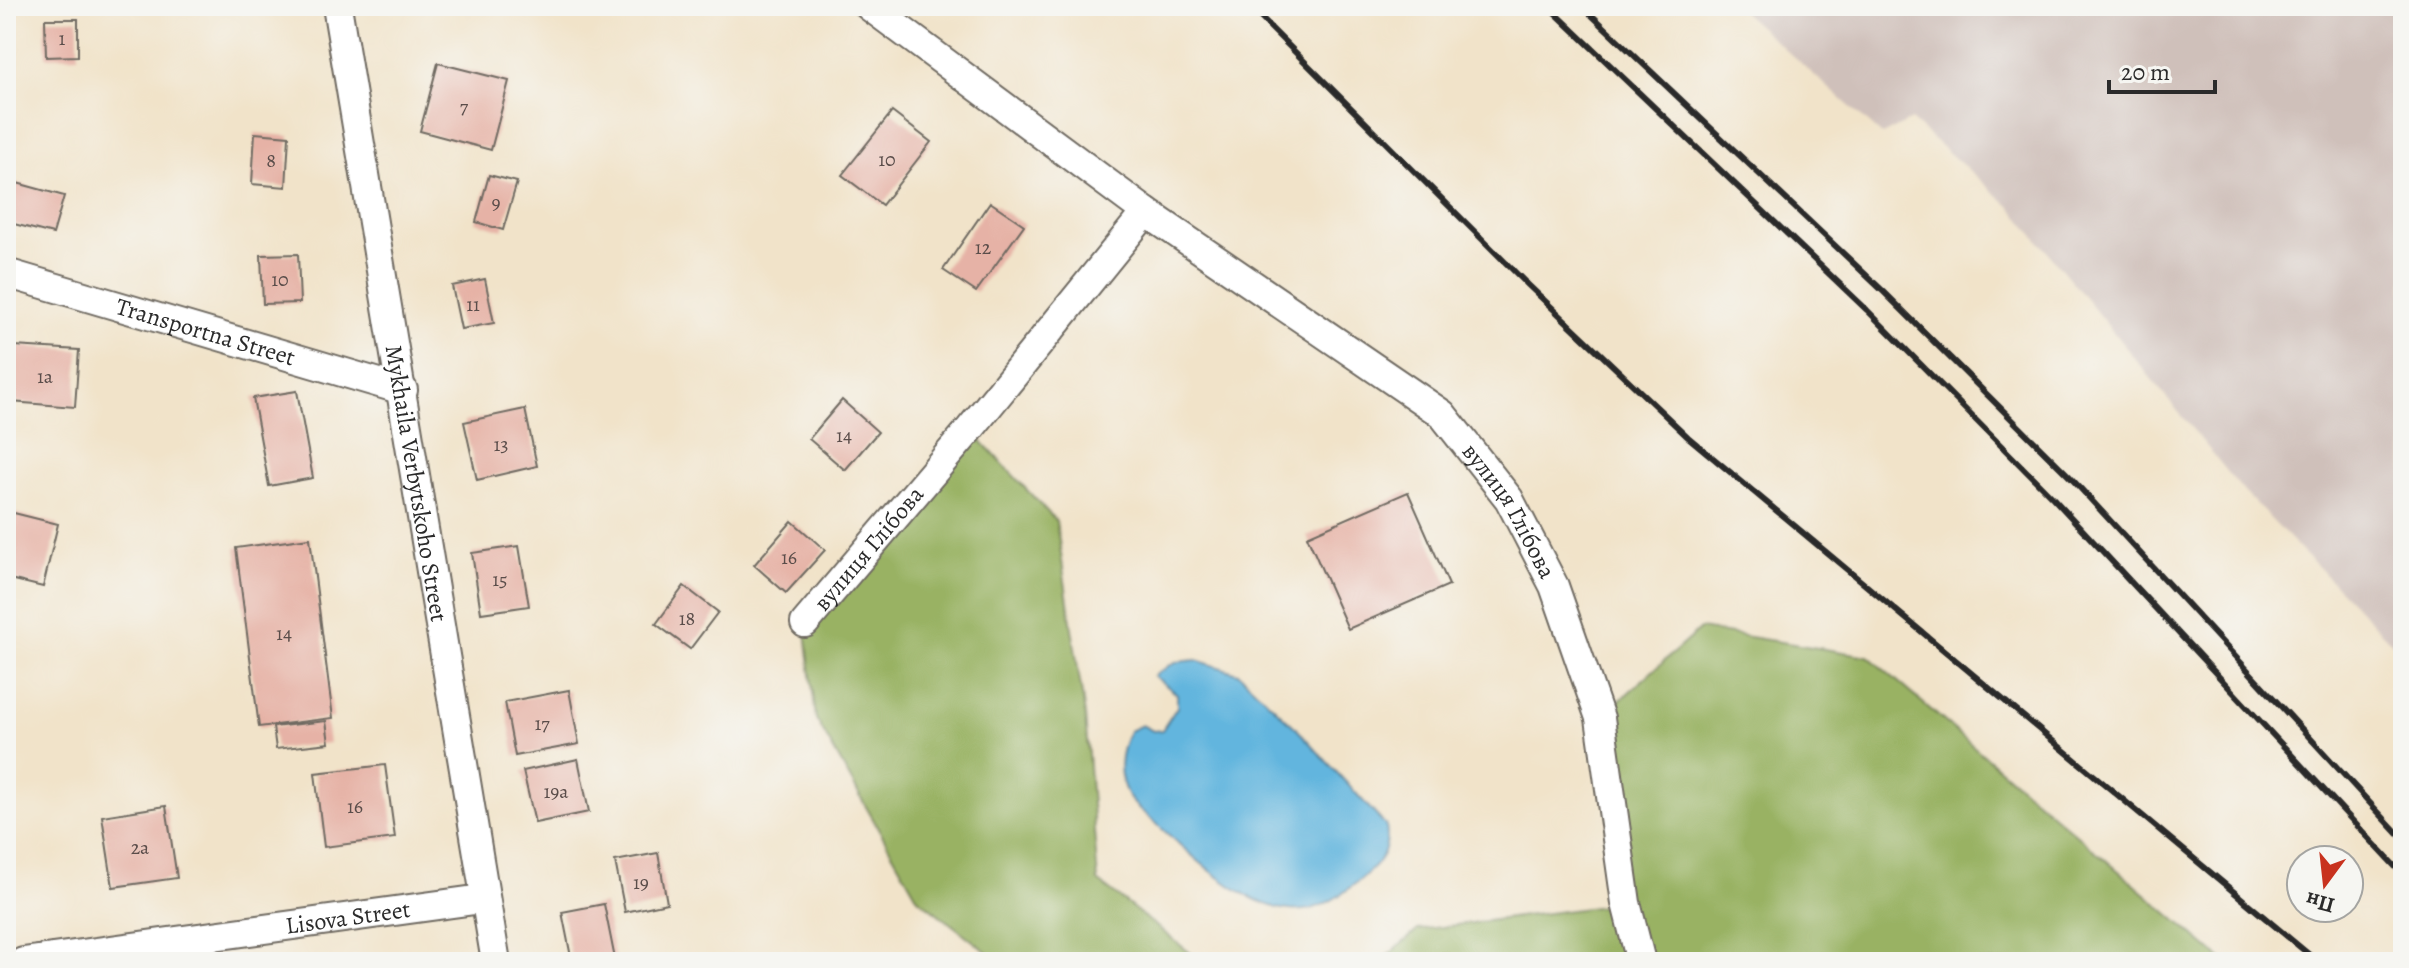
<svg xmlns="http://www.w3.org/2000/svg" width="2409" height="968" font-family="Alegreya,serif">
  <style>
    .industrial { fill: #cfc0ba }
    .forest { fill: #99b263; stroke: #626e47; stroke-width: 2 }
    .water { fill: #62b5de; stroke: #467084; stroke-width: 2 }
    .building { fill: #e6b2a6 }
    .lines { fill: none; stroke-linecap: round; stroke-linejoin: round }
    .street-casing { stroke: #706b62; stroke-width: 32 }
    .street { stroke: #fff; stroke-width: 28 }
    .rail { stroke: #2b2b2b; stroke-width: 6 }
    .labels { text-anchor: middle; stroke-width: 8; stroke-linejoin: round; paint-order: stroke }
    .number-label { font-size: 20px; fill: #5a4d4a }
    .street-label { font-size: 24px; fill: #2b2b2b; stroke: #f6f6f2 }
  </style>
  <rect width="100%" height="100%" fill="#f6f6f2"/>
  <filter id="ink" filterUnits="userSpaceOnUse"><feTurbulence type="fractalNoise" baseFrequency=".0125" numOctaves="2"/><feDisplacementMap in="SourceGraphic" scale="16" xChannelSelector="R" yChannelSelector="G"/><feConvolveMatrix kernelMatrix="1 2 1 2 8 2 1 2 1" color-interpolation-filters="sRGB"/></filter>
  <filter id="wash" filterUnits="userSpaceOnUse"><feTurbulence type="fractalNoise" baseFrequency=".006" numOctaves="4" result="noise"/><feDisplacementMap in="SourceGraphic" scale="32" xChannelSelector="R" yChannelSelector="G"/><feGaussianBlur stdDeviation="1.8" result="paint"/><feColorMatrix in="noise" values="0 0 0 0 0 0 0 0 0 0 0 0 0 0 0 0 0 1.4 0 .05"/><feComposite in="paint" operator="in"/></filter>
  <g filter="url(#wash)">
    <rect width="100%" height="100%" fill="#f1e3c9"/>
    <path class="industrial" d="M1736 6H2403V654L2244 492 2010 206 1911 120 1882 135Z"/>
    <path class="forest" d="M970 429 1056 521 1085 715 1098 881 1202 962H1000L918 898 816 719 805 623Z
      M1700 629 1868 656 2225 962H1380L1418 930 1626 903 1600 718Z"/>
    <path class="water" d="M1196 660 1238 673 1297 729 1386 826C1390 850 1380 863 1362 878 1347 891 1325 908 1304 910 1253 916 1193 857 1159 826 1150 817 1134 807 1128 796 1116 774 1119 753 1129 731L1142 725 1153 731 1162 730 1177 707V694L1154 676 1175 662Z"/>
    <g id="blocks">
      <path class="building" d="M231 6H266V11L232 12Z
        M45 19H78V56L46 57Z
        M438 63 509 81 491 150 420 131Z
        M892 112 931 142 882 205 842 175Z
        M255 133 289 136 286 187 252 184Z
        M489 175 517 182 503 230 476 222Z
        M6 180 64 196 53 234 6 222Z
        M990 202 1024 225 976 292 943 270Z
        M298 254 300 303 263 304 261 255Z
        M485 279 494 323 461 329 452 286Z
        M14 346 79 350 75 407 11 402Z
        M297 391 313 478 269 486 253 398Z
        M842 400 878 432 845 470 809 439Z
        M525 409 537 466 477 480 464 422Z
        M1408 492 1449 585 1348 629 1307 536Z
        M6 511 58 524 43 587 6 578Z
        M792 521 825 550 786 593 754 565Z
        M310 538 333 718 259 727 236 548Z
        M519 546 529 606 481 613 472 553Z
        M684 586 718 612 690 649 656 624Z
        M569 690 579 744 515 756 505 702Z
        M326 721 329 743 276 749 273 727Z
        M578 759 589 812 535 823 523 771Z
        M385 765 395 838 324 847 315 773Z
        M166 806 177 878 113 887 102 816Z
        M658 853 667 903 625 912 615 861Z
        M604 904 615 959 572 962 562 912Z"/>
    </g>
  </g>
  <g filter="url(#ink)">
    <use href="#blocks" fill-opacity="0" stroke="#706b62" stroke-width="2"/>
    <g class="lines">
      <defs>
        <g id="street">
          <path id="s1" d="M337 6 496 962"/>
          <path id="s2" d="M869 6 1146 212 1442 414 1509 499 1554 586 1600 718 1626 903 1641 962"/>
          <path id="s3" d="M6 273 403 390"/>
          <path id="s4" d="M805 623 970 429 1146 212"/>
          <path id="s5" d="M23 962 482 899"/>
        </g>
      </defs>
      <use href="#street" class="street-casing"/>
      <use href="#street" class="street"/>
      <path class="rail" d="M1249 6 1526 283 1688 437 2318 962
        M1548 6 1867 310 2053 498 2403 875
        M1582 6 1884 292 2070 477 2403 839"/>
    </g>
  </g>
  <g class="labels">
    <g class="number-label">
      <text x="62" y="45">1</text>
      <text x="464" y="113">7</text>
      <text x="887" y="166">10</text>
      <text x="271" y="167">8</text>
      <text x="496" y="209">9</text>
      <text x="983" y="254">12</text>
      <text x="280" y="286">10</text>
      <text x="473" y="311">11</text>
      <text x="45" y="383">1а</text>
      <text x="844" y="442">14</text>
      <text x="501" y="451">13</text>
      <text x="789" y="564">16</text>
      <text x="500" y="586">15</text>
      <text x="687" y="625">18</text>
      <text x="284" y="640">14</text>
      <text x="542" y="730">17</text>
      <text x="556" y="798">19а</text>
      <text x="355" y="813">16</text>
      <text x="140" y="854">2а</text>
      <text x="641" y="889">19</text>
    </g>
    <g class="street-label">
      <text dy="8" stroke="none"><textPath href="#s3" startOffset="208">Transportna Street</textPath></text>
      <text dy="8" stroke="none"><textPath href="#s1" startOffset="484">Mykhaila Verbytskoho Street</textPath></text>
      <text dy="8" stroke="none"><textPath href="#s2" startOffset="822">вулиця Глібова</textPath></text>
      <text dy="8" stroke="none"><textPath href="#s4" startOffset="98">вулиця Глібова</textPath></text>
      <text dy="8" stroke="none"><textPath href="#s5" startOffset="328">Lisova Street</textPath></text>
    </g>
  </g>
  <rect width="2409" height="968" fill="none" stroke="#f6f6f2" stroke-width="32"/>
  <g transform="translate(2325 884) rotate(195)"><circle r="38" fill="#f6f6f2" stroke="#a5a5a2" stroke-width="2"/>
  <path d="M0-6L14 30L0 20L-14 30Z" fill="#c8321e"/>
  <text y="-12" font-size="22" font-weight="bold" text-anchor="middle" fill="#2b2b2b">Пн</text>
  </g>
  <path d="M2109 80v12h106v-12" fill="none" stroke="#2b2b2b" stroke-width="4"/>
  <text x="2121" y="80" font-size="24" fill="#2b2b2b" stroke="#f6f6f2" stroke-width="6" paint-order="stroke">20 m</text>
</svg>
